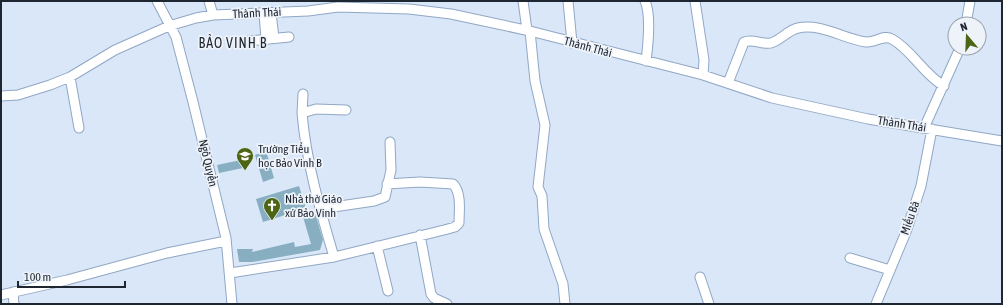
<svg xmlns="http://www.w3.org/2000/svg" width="1003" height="305" font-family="'Asap Condensed',sans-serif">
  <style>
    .building { fill: #88afc1 }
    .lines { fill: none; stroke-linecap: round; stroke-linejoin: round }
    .minor-casing { stroke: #90a7c4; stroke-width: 11 }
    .minor { stroke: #fff; stroke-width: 9 }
    .labels { text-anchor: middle; stroke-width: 3.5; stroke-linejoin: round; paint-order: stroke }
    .street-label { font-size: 12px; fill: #1e2632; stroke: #eef3f9 }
    .poi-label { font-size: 12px; fill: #1e2632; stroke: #eef3f9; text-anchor: start }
    .quarter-label { font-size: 14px; letter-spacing: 1px; fill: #1e2632; stroke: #eef3f9 }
  </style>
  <rect width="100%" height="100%" fill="#d9e7f9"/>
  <path class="building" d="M266 151 274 178 263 182 255 155Z
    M241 160 243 168 219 173 217 165Z
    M299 186 308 215 315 213 323 240 320 250 252 262H239L237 249H253L252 252 294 242 295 247 311 244 301 210 263 222 256 199Z"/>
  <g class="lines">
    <defs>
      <path id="minor" d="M157 1 176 37 193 102 226 238 232 304
        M209 1 213 15
        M523 1 527 30
        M568 1 572 43
        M645 1C651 14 648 46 646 61
        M695 1 704 60 703 75
        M264 13 266 39
        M271 13 274 38
        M966 24 970 1
        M530 31 535 81 545 125 538 187 542 196 544 229 563 284 565 304
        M249 41 289 37
        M70 77 79 128
        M728 83 744 42C753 38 762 45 771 43 781 40 788 30 798 28 821 23 844 39 866 42 876 43 883 34 892 39 913 51 923 74 944 86
        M1 96 18 95 50 85 70 77 115 50 169 26 196 18 213 15 308 11 338 7 409 9 451 14 530 31 703 75 772 98 868 119 1002 141
        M302 113 303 94
        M924 128 960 48
        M320 209 374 201 385 197 391 170 390 142
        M420 235 431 294 434 298 447 304
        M377 246 388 291
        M334 257C320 210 306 161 302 113L316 109 346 110
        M850 258 890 270
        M230 273 334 257 444 230 455 227 459 223C459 212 462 193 453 184L420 182 387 184
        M700 277 709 304
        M13 292 14 304
        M1 295 67 280 167 253 226 241
        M876 304 906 232 921 186 932 129"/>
    </defs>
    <use href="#minor" class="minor-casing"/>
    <use href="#minor" class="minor"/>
  </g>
  <defs>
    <symbol id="school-pin" viewBox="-11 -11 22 30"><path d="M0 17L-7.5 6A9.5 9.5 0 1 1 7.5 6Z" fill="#4d6615" stroke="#eef3f9"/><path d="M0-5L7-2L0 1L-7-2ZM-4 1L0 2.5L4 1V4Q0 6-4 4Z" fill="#fff"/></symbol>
    <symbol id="church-pin" viewBox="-11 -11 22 30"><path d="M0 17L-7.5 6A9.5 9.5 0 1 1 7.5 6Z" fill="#4d6615" stroke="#eef3f9"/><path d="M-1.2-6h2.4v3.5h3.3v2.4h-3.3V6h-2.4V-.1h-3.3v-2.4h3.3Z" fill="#fff"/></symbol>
  </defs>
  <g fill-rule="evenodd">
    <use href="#school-pin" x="235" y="146" width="20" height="27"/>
    <use href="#church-pin" x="262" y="196" width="20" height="27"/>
  </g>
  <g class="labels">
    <g class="street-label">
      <text transform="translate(257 13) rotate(-3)" y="4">Thành Thái</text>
      <text transform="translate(588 47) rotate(15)" y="4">Thành Thái</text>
      <text transform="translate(902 124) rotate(9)" y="4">Thành Thái</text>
      <text transform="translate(208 163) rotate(77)" y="4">Ngô Quyền</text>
      <text transform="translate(910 218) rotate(-71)" y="4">Miếu Bà</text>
    </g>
    <g class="poi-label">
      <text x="258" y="153">Trường Tiểu<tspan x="258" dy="14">học Bảo Vinh B</tspan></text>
      <text x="285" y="203">Nhà thờ Giáo<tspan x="285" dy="14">xứ Bảo Vinh</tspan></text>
    </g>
    <g class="quarter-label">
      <text x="233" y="48">BẢO VINH B</text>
    </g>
  </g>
  <rect width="1003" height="305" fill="none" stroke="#1e2632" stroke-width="4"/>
  <g transform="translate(967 36) rotate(341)"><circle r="19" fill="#eef3f9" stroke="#9ba1a9"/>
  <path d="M0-3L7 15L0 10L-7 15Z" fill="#4d6615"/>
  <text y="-6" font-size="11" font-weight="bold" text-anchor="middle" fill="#1e2632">N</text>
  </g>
  <path d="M18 281v6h107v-6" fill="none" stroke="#1e2632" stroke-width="2"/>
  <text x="24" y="281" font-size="12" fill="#1e2632" stroke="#eef3f9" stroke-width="3" paint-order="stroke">100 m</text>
</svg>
